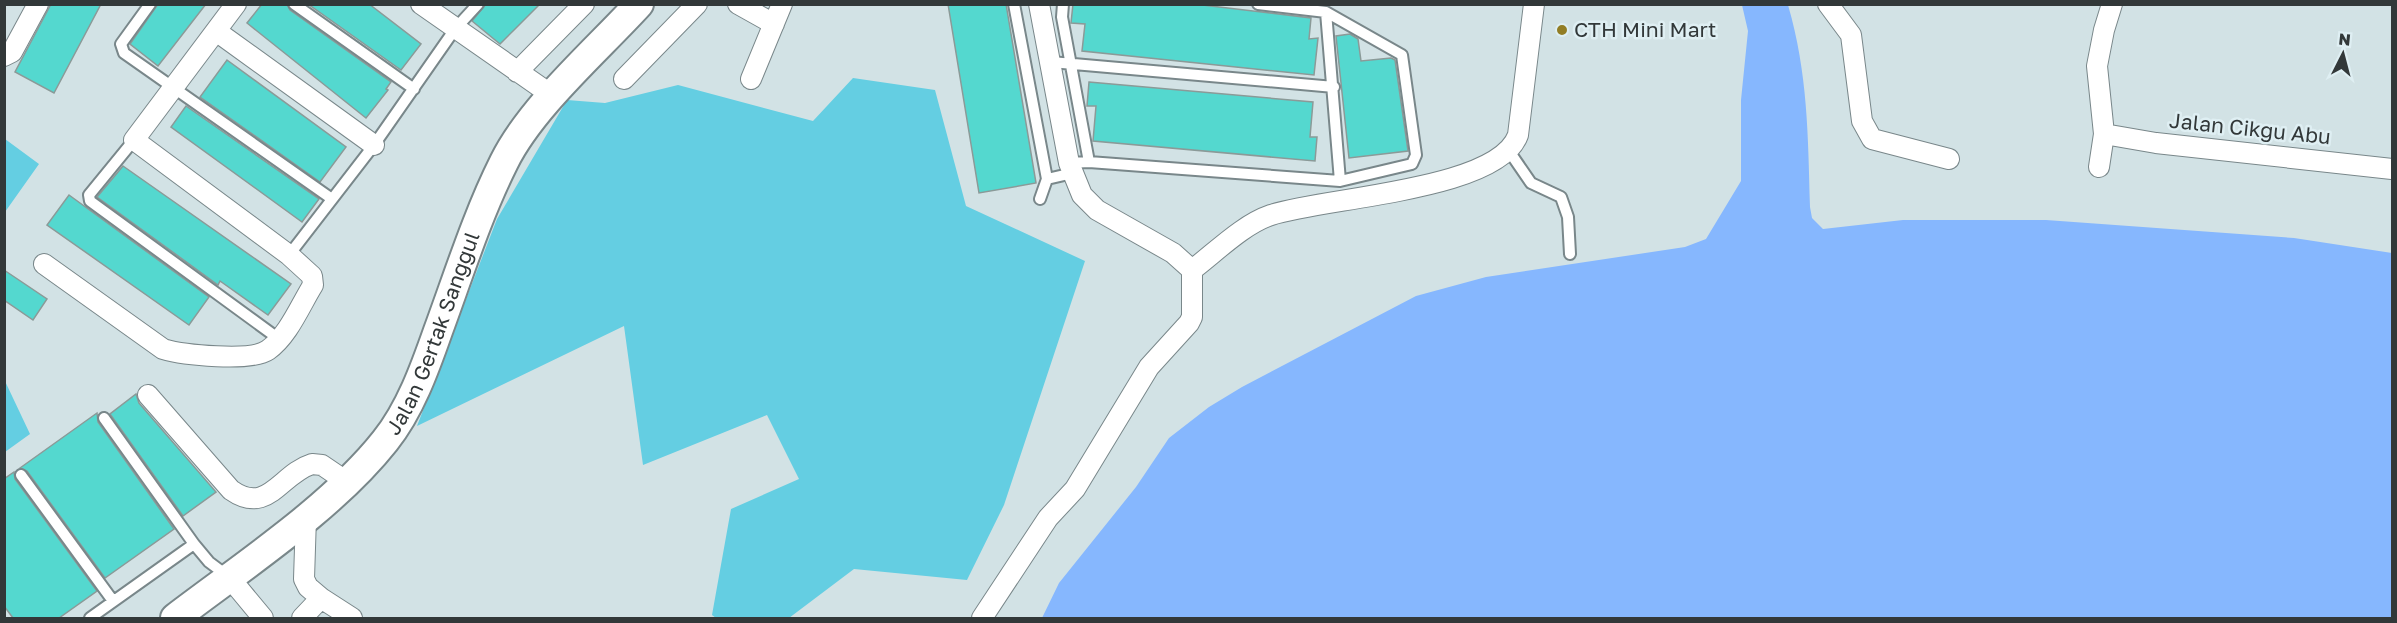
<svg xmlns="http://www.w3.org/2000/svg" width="2397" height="623" font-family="'Golos Text',sans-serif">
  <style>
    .green { fill: #64cee2 }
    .water { fill: #86b7fe }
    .building { fill: #54d8cf; stroke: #8b9a98; stroke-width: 1.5 }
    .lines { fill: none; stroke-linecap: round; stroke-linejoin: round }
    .lane-casing { stroke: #79878a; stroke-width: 14 }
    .street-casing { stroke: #79878a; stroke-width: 22 }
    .secondary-casing { stroke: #79878a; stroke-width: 32 }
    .lane { stroke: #fff; stroke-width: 10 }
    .street { stroke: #fff; stroke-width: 20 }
    .secondary { stroke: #fff; stroke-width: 28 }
    .poi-dot { fill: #927d24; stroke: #dfeff3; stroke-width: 2 }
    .labels { text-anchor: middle; stroke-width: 5; stroke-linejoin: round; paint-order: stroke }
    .poi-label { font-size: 21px; fill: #323839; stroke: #dfeff3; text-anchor: start }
    .street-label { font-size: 21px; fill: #323839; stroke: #dfeff3 }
  </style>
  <rect width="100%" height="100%" fill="#d2e2e5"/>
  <path class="green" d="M853 78 935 90 966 206 1085 261 1004 505 967 580 854 569 789 618H716L712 615 731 509 799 479 767 415 643 465 624 326 417 426 497 219 567 100 605 103 678 85 813 121Z
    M5 139 39 164 5 212Z
    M4 379 30 434 5 452H4Z"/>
  <path class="water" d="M1742 5H1788C1808 74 1808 135 1810 207L1812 218 1823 229 1903 220H2046L2294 238 2392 253V618H1042L1059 583 1136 487 1169 438 1209 407 1242 387 1416 296 1486 277 1685 247 1706 239 1741 181V100L1748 31Z"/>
  <path class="building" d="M51 4H101L54 93 15 72Z
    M206 4 158 66 130 44 158 4Z
    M262 4H287L290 10 391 82 386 89 388 90 366 118 247 23Z
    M308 4H369L421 44 401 70Z
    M540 4 500 44 472 21 486 4Z
    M948 4H1006L1036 183 979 193Z
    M1073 4H1194L1311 18 1309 39 1318 38 1314 75 1082 51 1085 24 1071 23Z
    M1350 34 1358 39 1361 61 1391 58 1395 60 1408 151 1349 158 1336 36Z
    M227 60 346 147 320 182 200 97Z
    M1089 82 1313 102 1310 137H1317L1315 161 1093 141 1096 106H1087Z
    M186 106 319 199 302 222 171 127Z
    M123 166 291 284 268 315 220 281 218 285 97 197Z
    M69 195 209 297 189 325 47 225Z
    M4 270 47 299 33 320 4 300Z
    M136 394 139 403 216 492 183 516 110 414Z
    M97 413 98 422 174 529 105 578 27 471 20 468Z
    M14 472 15 479 97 591 59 618H13L4 606V479Z"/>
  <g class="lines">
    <defs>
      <path id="lane" d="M150 4 121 44 124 53 332 199
        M294 4 414 89
        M1014 4 1047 179 1040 199
        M1063 4 1062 17 1089 162
        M1326 12 1340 181
        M1051 62 1334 87
        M134 140 89 195 90 201 279 339
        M1509 151 1531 183 1561 197 1568 217 1570 254
        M1069 163 1089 162 1340 181 1412 164 1416 155 1402 55 1326 12 1258 4
        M1047 179 1073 173
        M289 255 374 145 455 29 478 4
        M104 418 194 544
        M21 475 113 601
        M90 618 194 544 209 562 229 577"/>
      <path id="street" d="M421 4 553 96
        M738 4 774 24
        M1039 4 1069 163 1082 195 1097 210 1173 253 1192 270
        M1828 4 1851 35 1862 121 1872 139 1949 159
        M216 31 374 145
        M4 56 12 52 38 4
        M517 72 584 4
        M624 79 697 4
        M751 79 782 4
        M2104 134 2156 143 2392 169
        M2099 167 2104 134 2097 66 2104 30 2112 4
        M44 264 163 349C183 355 251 362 268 350 288 336 300 306 313 285L312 276 289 255 134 140 236 4
        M1192 270C1216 252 1242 225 1271 215 1325 197 1498 191 1518 135L1534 4
        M148 395 231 490C268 516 280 474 312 464L322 465 347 482
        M229 577 263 618
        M321 598 352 618
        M302 618 321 598 308 587 304 579 306 517
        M982 618 1048 518 1075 489 1149 367 1189 323 1192 317V270"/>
      <g id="secondary">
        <path id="s1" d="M175 618C243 566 332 508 385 441 410 410 425 368 438 331 459 274 477 216 504 162 531 107 597 50 639 4"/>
      </g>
    </defs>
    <use href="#lane" class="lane-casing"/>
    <use href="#street" class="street-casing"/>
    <use href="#secondary" class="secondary-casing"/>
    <use href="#lane" class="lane"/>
    <use href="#street" class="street"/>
    <use href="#secondary" class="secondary"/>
  </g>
  <circle class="poi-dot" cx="1562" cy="30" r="6"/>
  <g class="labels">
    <g class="poi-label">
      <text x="1574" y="37">CTH Mini Mart</text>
    </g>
    <g class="street-label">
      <text transform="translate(2250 129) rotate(6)" y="7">Jalan Cikgu Abu</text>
      <text dy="7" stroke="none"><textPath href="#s1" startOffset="394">Jalan Gertak Sanggul</textPath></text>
    </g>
  </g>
  <rect width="2397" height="623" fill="none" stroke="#323839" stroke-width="12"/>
  <g transform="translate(2343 54) rotate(6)" stroke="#dfeff3" stroke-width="4.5" paint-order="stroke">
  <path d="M0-4.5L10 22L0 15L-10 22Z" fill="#323839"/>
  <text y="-9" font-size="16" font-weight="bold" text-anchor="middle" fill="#323839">N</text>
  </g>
</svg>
